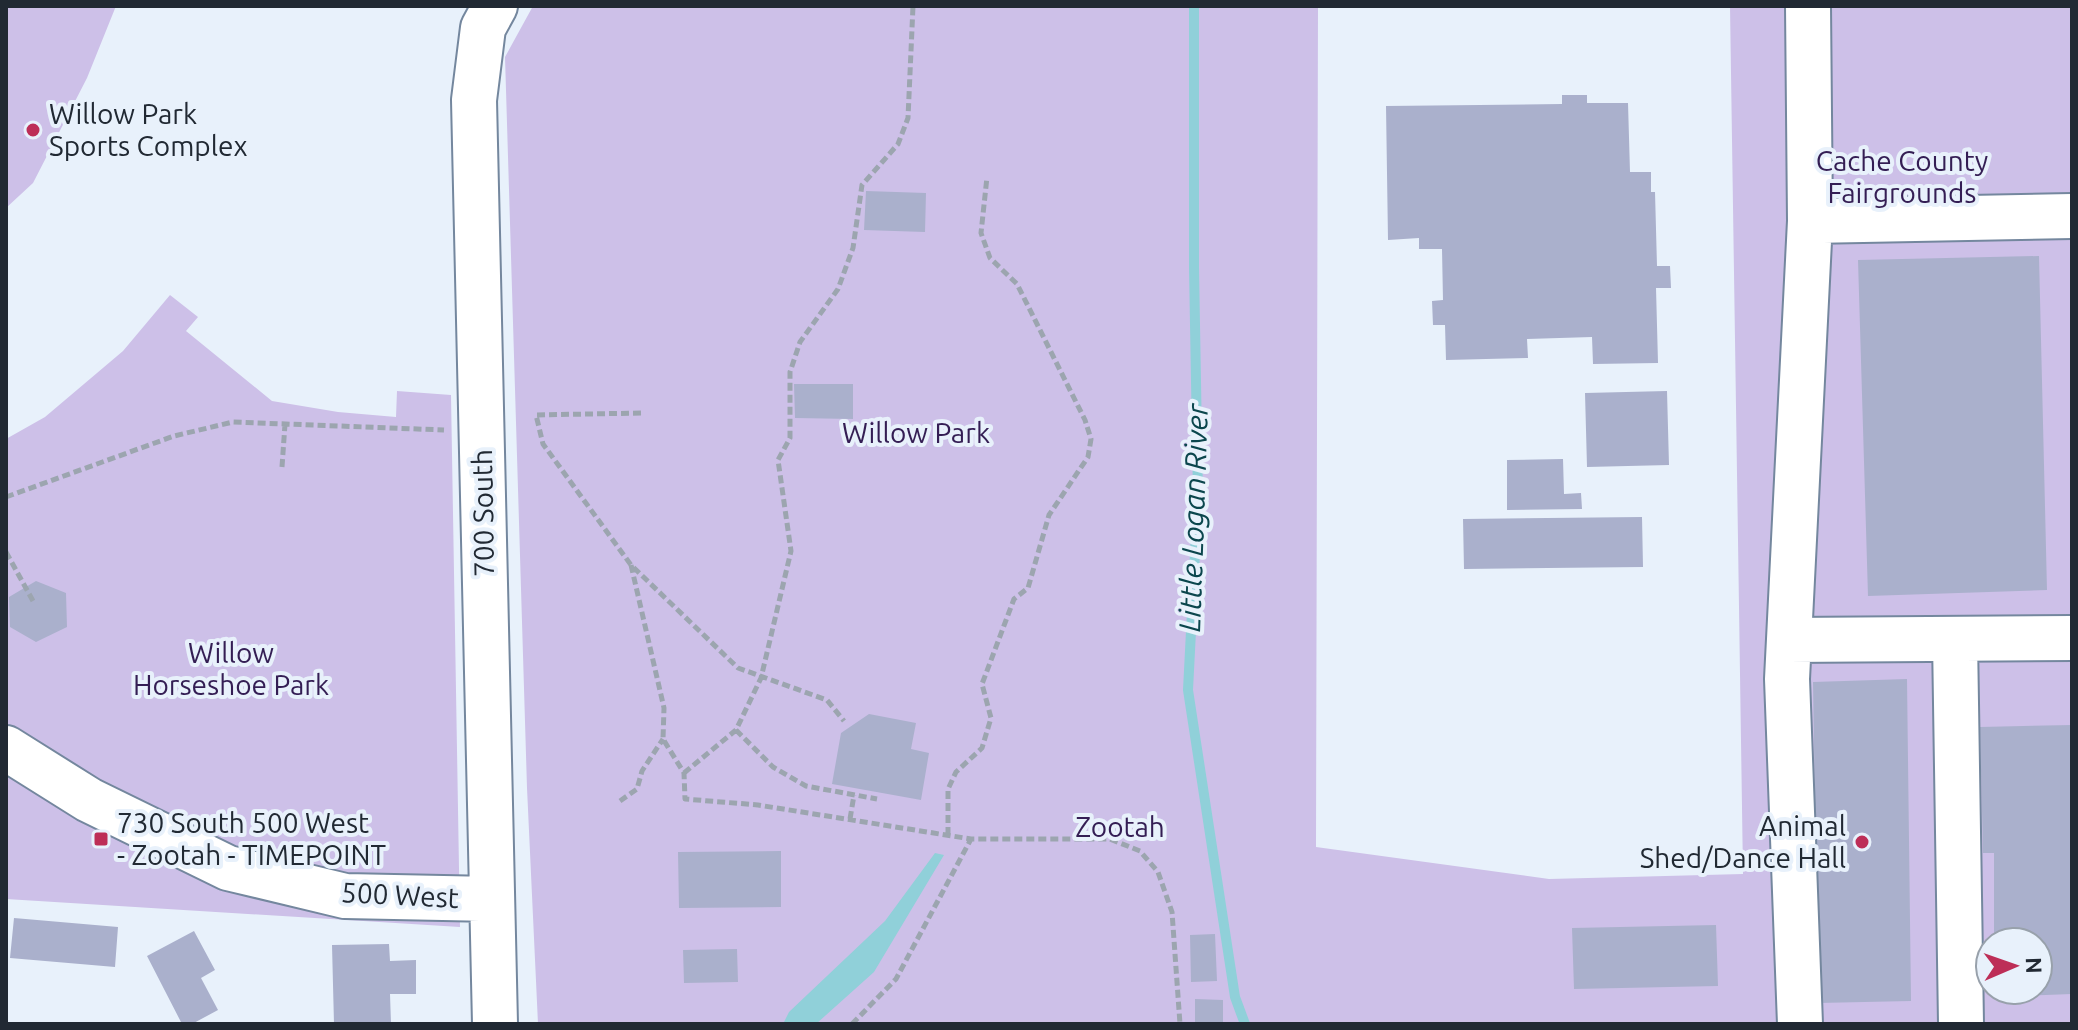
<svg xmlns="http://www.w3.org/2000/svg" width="2078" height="1030" font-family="Ubuntu,sans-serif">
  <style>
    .green { fill: #cdc0e8; fill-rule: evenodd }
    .water { fill: #90d0d9 }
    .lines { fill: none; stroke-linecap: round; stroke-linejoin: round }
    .stream { stroke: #90d0d9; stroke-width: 10 }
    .building { fill: #aab0cc }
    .minor-casing { stroke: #74879e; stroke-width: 48 }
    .path { stroke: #9ca5af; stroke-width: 5; stroke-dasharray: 8 4; stroke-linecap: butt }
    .minor { stroke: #fff; stroke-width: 44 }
    .poi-dot { fill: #bd2e57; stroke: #e8f1fb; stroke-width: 3 }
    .labels { text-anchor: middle; stroke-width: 8; stroke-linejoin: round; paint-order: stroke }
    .poi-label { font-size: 28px; fill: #212933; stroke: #e8f1fb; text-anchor: start }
    .park-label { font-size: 28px; fill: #341e54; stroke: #e8f1fb }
    .street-label { font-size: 28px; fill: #212933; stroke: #e8f1fb }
    .water-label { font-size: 30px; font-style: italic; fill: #0b464d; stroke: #e8f1fb }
  </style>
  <rect width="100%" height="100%" fill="#e8f1fb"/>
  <path class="green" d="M6 6H116L87 78 33 183 6 208Z
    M533 6H1318L1316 847 1549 879 1743 874 1730 6H2072V1024H538L527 788 505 57ZM1990 942H2038V990H1990Z
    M170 295 198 317 186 331 272 401 338 412 396 417 397 391 451 395 460 927 6 899V439L45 417 123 351Z"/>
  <path class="water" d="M935 853 944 855 874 972 816 1024H783L789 1012 885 921Z"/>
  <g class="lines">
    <path class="stream" d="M1194 6V268L1198 494 1188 690 1235 997 1245 1024"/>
  </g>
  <path class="building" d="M1562 95H1587V103H1628L1630 172H1651V192H1655L1657 266H1670L1671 288H1656L1658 363 1593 364 1592 337 1527 339 1528 358 1446 360 1445 325H1433L1432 301 1443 300 1442 249H1419V238L1388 240 1386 106 1562 104Z
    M866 191 926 193 925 232 864 230Z
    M2039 256 2047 590 1868 596 1858 260Z
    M794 384H853V419L795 418Z
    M1667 391 1669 465 1587 467 1585 393Z
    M1563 459 1564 494 1581 493 1582 509 1507 510V460Z
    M1642 517 1643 567 1464 569 1463 519Z
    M36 581 66 593 67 627 36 642 10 627 9 597Z
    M1907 679 1911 1001 1818 1003 1813 682Z
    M869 714 916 723 911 749 929 753 921 800 832 784 841 733Z
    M2072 725V994L1994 997V990H2038V942H1994V853H1983L1980 727Z
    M781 851V907L679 908 678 852Z
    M14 918 118 927 115 967 10 958Z
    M1716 925 1718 986 1574 989 1572 928Z
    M194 931 215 970 201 978 218 1010 192 1024H182L147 956Z
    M1215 934 1217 981 1191 982 1190 935Z
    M389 944 390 961 416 960V994H390L391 1024H334L332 945Z
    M737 949 738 982 684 983 683 950Z
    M1195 999 1223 1000V1024H1195Z"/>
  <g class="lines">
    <defs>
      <path id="minor" d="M495 6 483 28 474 100 495 1024
        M1810 221 2072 216
        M1955 639 1961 1024
        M1789 640 2072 638
        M6 748 89 800 228 868 345 896 492 899
        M1800 1024 1787 679 1810 221 1808 6"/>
    </defs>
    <use href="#minor" class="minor-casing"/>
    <path class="path" d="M641 413 536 415 543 444 631 565 738 668 827 700 844 721
      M282 467 285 424
      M6 497 174 436 233 422 444 430
      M6 552 33 601
      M631 565 664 708 663 739 684 773 685 799 758 805 971 839H1110L1140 851 1158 872 1172 912 1180 1024
      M736 730 773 767 806 786 877 799
      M684 773 736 730 761 678 791 551 778 460 790 438V372L800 342 838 289 853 248 862 185 898 144 908 118 913 6
      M620 801 637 789 642 771 663 739
      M850 819 854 795
      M948 835V789L956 772 982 748 991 718 982 684 1014 599 1028 588 1049 515 1088 457 1091 439 1085 420 1017 284 990 258 981 233 987 177
      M852 1024 896 979 971 839"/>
    <use href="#minor" class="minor"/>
  </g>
  <g class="poi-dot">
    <circle cx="33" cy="130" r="8"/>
    <rect x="93" y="831" width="16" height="16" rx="4"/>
    <circle cx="1862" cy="842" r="8"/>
  </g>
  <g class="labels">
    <g class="poi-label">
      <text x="49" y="124">Willow Park<tspan x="49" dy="32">Sports Complex</tspan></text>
      <text x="117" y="833">730 South 500 West<tspan x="117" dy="32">- Zootah - TIMEPOINT</tspan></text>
      <text x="1846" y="836" text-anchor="end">Animal<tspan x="1846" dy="32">Shed/Dance Hall</tspan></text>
    </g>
    <g class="park-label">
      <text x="1902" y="171">Cache County<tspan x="1902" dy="32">Fairgrounds</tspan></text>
      <text x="916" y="443">Willow Park</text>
      <text x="231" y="663">Willow<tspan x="231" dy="32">Horseshoe Park</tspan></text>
      <text x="1120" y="837">Zootah</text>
    </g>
    <g class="street-label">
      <text transform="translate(483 513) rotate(-91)" y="10">700 South</text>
      <text transform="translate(400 895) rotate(3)" y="10">500 West</text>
    </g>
    <g class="water-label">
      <text transform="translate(1194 518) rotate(-88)" y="10">Little Logan River</text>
    </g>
  </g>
  <rect width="2078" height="1030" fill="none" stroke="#212933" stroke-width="16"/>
  <g transform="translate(2014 966) rotate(88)"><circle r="38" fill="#e8f1fb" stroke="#98a1ab" stroke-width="2"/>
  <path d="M0-6L14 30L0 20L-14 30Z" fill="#bd2e57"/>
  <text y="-12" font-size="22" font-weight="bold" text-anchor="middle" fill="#212933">N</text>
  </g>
</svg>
